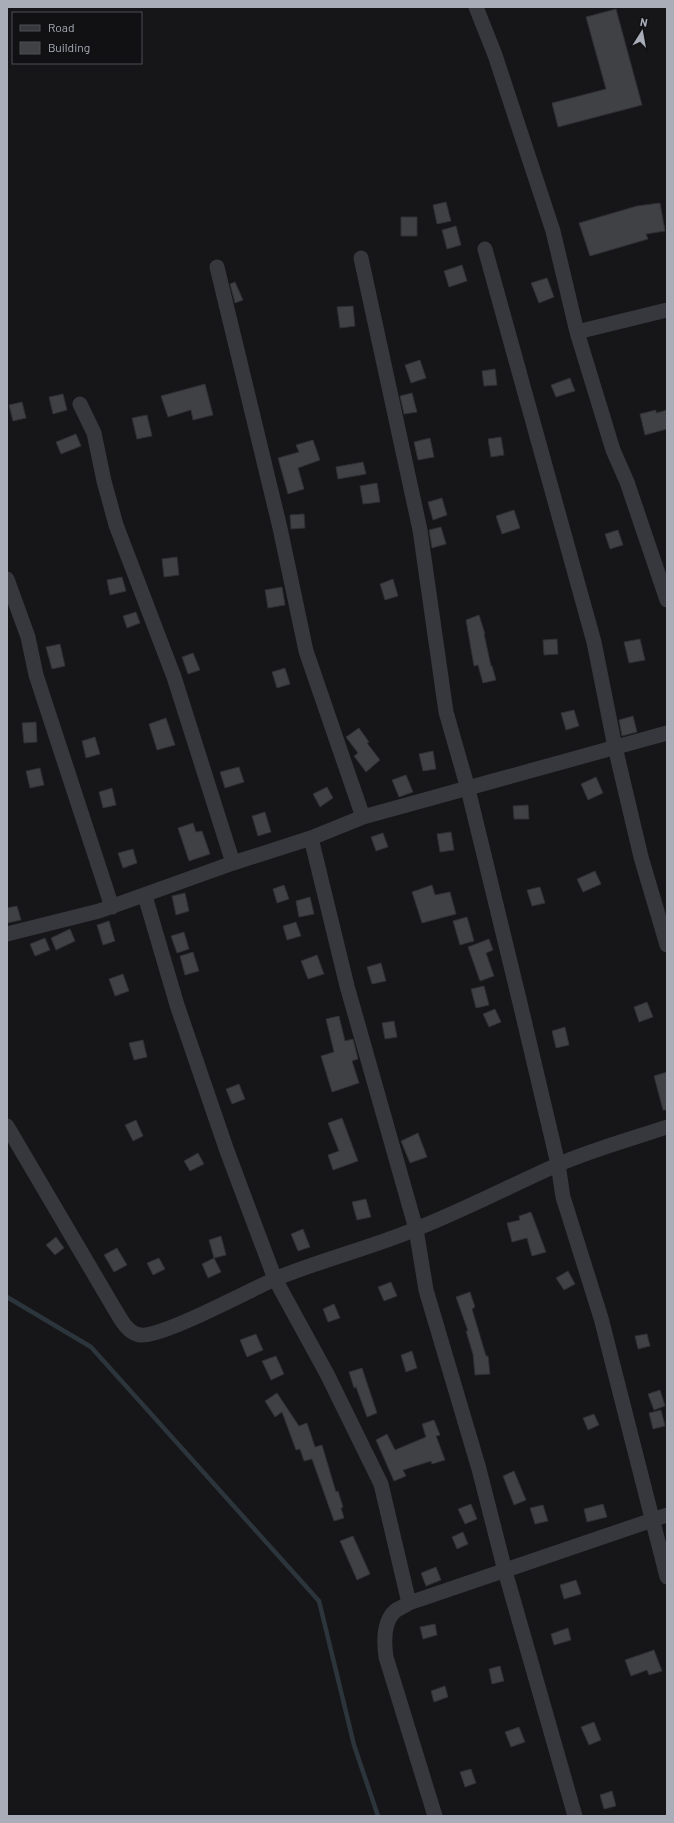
<svg xmlns="http://www.w3.org/2000/svg" width="674" height="1823" font-family="Barlow,sans-serif">
  <style>
    .lines { fill: none; stroke-linecap: round; stroke-linejoin: round }
    .stream { stroke: #2c353c; stroke-width: 4.5 }
    .building { fill: #404145; stroke: #303034 }
    .minor { stroke: #37383d; stroke-width: 15 }
  </style>
  <rect width="100%" height="100%" fill="#161618"/>
  <g class="lines">
    <path class="stream" d="M7 1297 91 1347 319 1601 354 1745 378 1816"/>
  </g>
  <path class="building" d="M616 9 642 105 558 127 552 103 606 89 586 17Z
    M446 202 451 221 437 224 433 205Z
    M660 203 665 231 646 234 648 239 590 256 579 223 637 206Z
    M401 217H417V236H401Z
    M456 226 461 245 447 249 442 230Z
    M462 265 467 281 449 287 444 271Z
    M547 278 554 297 539 303 531 283Z
    M235 282 243 300 235 303 230 284Z
    M353 306 355 326 340 328 337 307Z
    M420 360 426 378 411 383 405 365Z
    M495 369 497 385 484 386 482 371Z
    M570 378 575 391 556 397 551 385Z
    M205 384 213 415 193 420 191 410 168 417 161 396Z
    M412 393 417 412 404 414 400 396Z
    M63 394 67 410 53 414 49 397Z
    M22 402 26 418 13 421 9 405Z
    M656 410V413L667 410V429L645 435 640 414Z
    M147 415 152 436 137 439 132 418Z
    M76 434 81 446 61 454 56 442Z
    M501 437 504 455 491 457 488 439Z
    M430 438 434 457 418 460 414 442Z
    M313 440 320 460 298 468 304 489 288 494 278 458 299 452 296 445Z
    M363 462 366 474 338 479 336 467Z
    M377 483 380 502 363 504 360 486Z
    M442 498 447 515 433 520 428 502Z
    M514 510 520 528 502 534 496 516Z
    M304 514 305 528 291 529 290 515Z
    M441 527 446 544 432 548 429 530Z
    M618 530 623 545 610 549 605 534Z
    M177 557 179 575 164 577 162 559Z
    M122 577 126 591 110 595 107 580Z
    M393 579 398 596 385 600 380 584Z
    M282 587 285 605 268 608 265 590Z
    M136 612 140 623 127 628 123 616Z
    M479 615 485 634H484L491 666H492L496 680 483 683 478 665 474 666 466 620Z
    M557 639 558 654 544 655 543 640Z
    M640 639 645 660 629 663 624 642Z
    M60 644 65 666 52 669 46 647Z
    M193 653 200 670 188 674 182 657Z
    M285 668 290 684 277 688 272 672Z
    M574 710 579 726 566 730 561 713Z
    M633 716 637 732 622 736 619 720Z
    M166 718 175 745 157 750 149 724Z
    M36 722 37 742 24 743 22 723Z
    M359 728 369 742 367 743 380 760 366 772 354 756 358 753 346 737Z
    M95 737 100 754 86 758 82 741Z
    M433 751 436 769 423 771 419 754Z
    M239 767 244 782 225 788 220 772Z
    M40 768 44 785 30 788 26 771Z
    M406 775 413 792 399 797 392 780Z
    M596 777 603 793 588 800 581 784Z
    M327 787 333 798 320 807 313 794Z
    M112 788 116 805 103 808 99 792Z
    M528 805 529 819H514L513 806Z
    M265 812 271 832 258 836 252 816Z
    M193 823 196 832 202 831 210 854 189 861 178 828Z
    M451 832 454 850 440 852 437 834Z
    M383 833 388 847 376 851 371 837Z
    M133 849 137 863 123 868 118 853Z
    M595 871 601 884 583 892 577 879Z
    M284 885 289 899 277 903 273 889Z
    M432 885 435 895 450 892 456 914 422 923 412 892Z
    M540 887 545 903 532 906 527 890Z
    M185 893 189 911 176 915 172 896Z
    M310 897 314 914 299 917 296 901Z
    M17 906 21 920 7 923V908Z
    M467 917 474 941 460 945 453 921Z
    M109 921 115 941 103 945 97 925Z
    M296 922 301 936 287 940 283 926Z
    M70 929 75 941 56 950 51 938Z
    M184 932 189 949 177 953 171 936Z
    M45 938 50 950 35 956 30 944Z
    M489 939 493 950 486 953 494 976 480 981 468 947Z
    M193 952 199 971 185 975 180 956Z
    M317 955 324 974 308 979 301 961Z
    M381 963 386 981 372 984 367 967Z
    M123 974 129 991 115 996 109 979Z
    M484 986 489 1005 476 1008 471 989Z
    M647 1002 653 1017 639 1022 634 1007Z
    M495 1009 501 1022 489 1027 483 1014Z
    M339 1016 345 1041 353 1039 358 1059 352 1061 359 1083 332 1092 321 1056 334 1052 326 1019Z
    M394 1021 397 1037 385 1039 382 1023Z
    M565 1027 569 1045 556 1048 552 1031Z
    M143 1040 147 1057 134 1060 129 1043Z
    M667 1072V1110H663L654 1076Z
    M239 1084 245 1099 232 1104 226 1089Z
    M342 1118 358 1161 333 1170 328 1155 339 1151 328 1123Z
    M136 1120 143 1136 133 1141 125 1125Z
    M418 1133 427 1157 410 1163 401 1141Z
    M198 1153 204 1164 190 1171 184 1161Z
    M366 1199 371 1217 357 1220 352 1202Z
    M531 1212 546 1252 532 1256 527 1238 512 1242 507 1223 520 1220 519 1216Z
    M303 1229 310 1247 298 1251 291 1234Z
    M221 1236 226 1255 214 1258 209 1240Z
    M56 1237 64 1248 55 1255 46 1245Z
    M117 1248 127 1265 114 1272 104 1255Z
    M159 1258 165 1269 153 1275 147 1263Z
    M214 1258 221 1272 208 1278 202 1264Z
    M568 1271 575 1284 564 1290 556 1278Z
    M391 1282 397 1296 384 1301 378 1287Z
    M470 1292 475 1307 472 1309 486 1356H488L490 1374 475 1375 473 1354 466 1331H468L456 1297Z
    M334 1304 340 1318 328 1322 323 1309Z
    M256 1334 263 1350 247 1357 240 1340Z
    M647 1334 650 1346 638 1349 635 1336Z
    M412 1351 417 1368 406 1372 401 1355Z
    M276 1356 284 1374 271 1380 262 1361Z
    M362 1368 377 1413 367 1417 356 1387 354 1388 349 1372Z
    M660 1390 665 1406 654 1410 648 1394Z
    M277 1393 299 1426 307 1423 315 1447 322 1445 336 1492 338 1491 343 1507 341 1508 344 1518 334 1521 312 1459 304 1461 300 1449 296 1450 282 1412 275 1417 265 1401Z
    M661 1410 665 1426 653 1429 649 1413Z
    M594 1414 599 1425 588 1430 583 1418Z
    M434 1420 440 1435 436 1436 445 1460 432 1464 431 1461 403 1470 406 1476 394 1481 376 1440 387 1434 395 1450 426 1437 422 1424Z
    M514 1471 526 1500 514 1505 503 1476Z
    M471 1504 477 1519 465 1524 458 1509Z
    M603 1504 607 1517 587 1522 584 1509Z
    M543 1505 548 1521 535 1524 530 1508Z
    M463 1532 468 1544 457 1549 452 1537Z
    M353 1536 370 1574 357 1580 340 1541Z
    M436 1567 441 1580 426 1586 421 1573Z
    M576 1580 581 1594 564 1599 560 1585Z
    M435 1624 437 1635 423 1639 420 1627Z
    M568 1628 571 1640 554 1645 551 1634Z
    M654 1650 662 1671 649 1675 647 1670 631 1676 625 1660Z
    M500 1666 504 1681 492 1684 489 1669Z
    M445 1686 448 1697 434 1702 431 1691Z
    M594 1722 601 1740 589 1745 581 1727Z
    M519 1727 525 1742 511 1747 505 1732Z
    M471 1769 476 1783 465 1787 460 1772Z
    M612 1791 616 1806 604 1809 600 1795Z"/>
  <g class="lines">
    <path class="minor" d="M476 7 495 55 553 231 577 332 613 450 627 482 667 600
      M485 249 594 642 615 747 641 857 667 945
      M361 258 420 530 446 712 468 789 520 1003 558 1164 563 1197 601 1318 667 1577
      M217 267 280 528 306 651 363 817
      M577 332 667 310
      M80 404 94 433 104 481 116 525 174 677 233 863
      M7 579 28 637 36 675 112 907
      M311 838 347 986 416 1229 426 1290 479 1469 505 1571 575 1816
      M145 896 177 1005 227 1151 275 1279 327 1374 381 1484 409 1603
      M7 934 99 911 233 863 311 838 363 817 667 733
      M7 1126 114 1308C120 1318 127 1333 140 1335 161 1338 250 1290 275 1279 321 1260 370 1248 416 1229 464 1210 510 1186 557 1165 591 1150 631 1139 667 1127
      M435 1816 386 1657C384 1643 383 1622 395 1611 399 1608 405 1606 409 1603L667 1515"/>
  </g>
  <rect width="674" height="1823" fill="none" stroke="#a8adb8" stroke-width="16"/>
  <rect x="12" y="12" width="130" height="52" fill="#111113" stroke="#4d4f55"/>
  <rect x="20" y="25" width="20" height="6" fill="#37383d" stroke="#4d4f55"/>
  <text x="48" y="32" font-size="12" fill="#a8adb8">Road</text>
  <rect x="20" y="42" width="20" height="12" fill="#404145" stroke="#4d4f55"/>
  <text x="48" y="52" font-size="12" fill="#a8adb8">Building</text>
  <g transform="translate(642 32) rotate(11)" stroke="#111113" stroke-width="3" paint-order="stroke">
  <path d="M0-3L7 15L0 10L-7 15Z" fill="#a8adb8"/>
  <text y="-6" font-size="11" font-weight="bold" text-anchor="middle" fill="#a8adb8">N</text>
  </g>
</svg>
